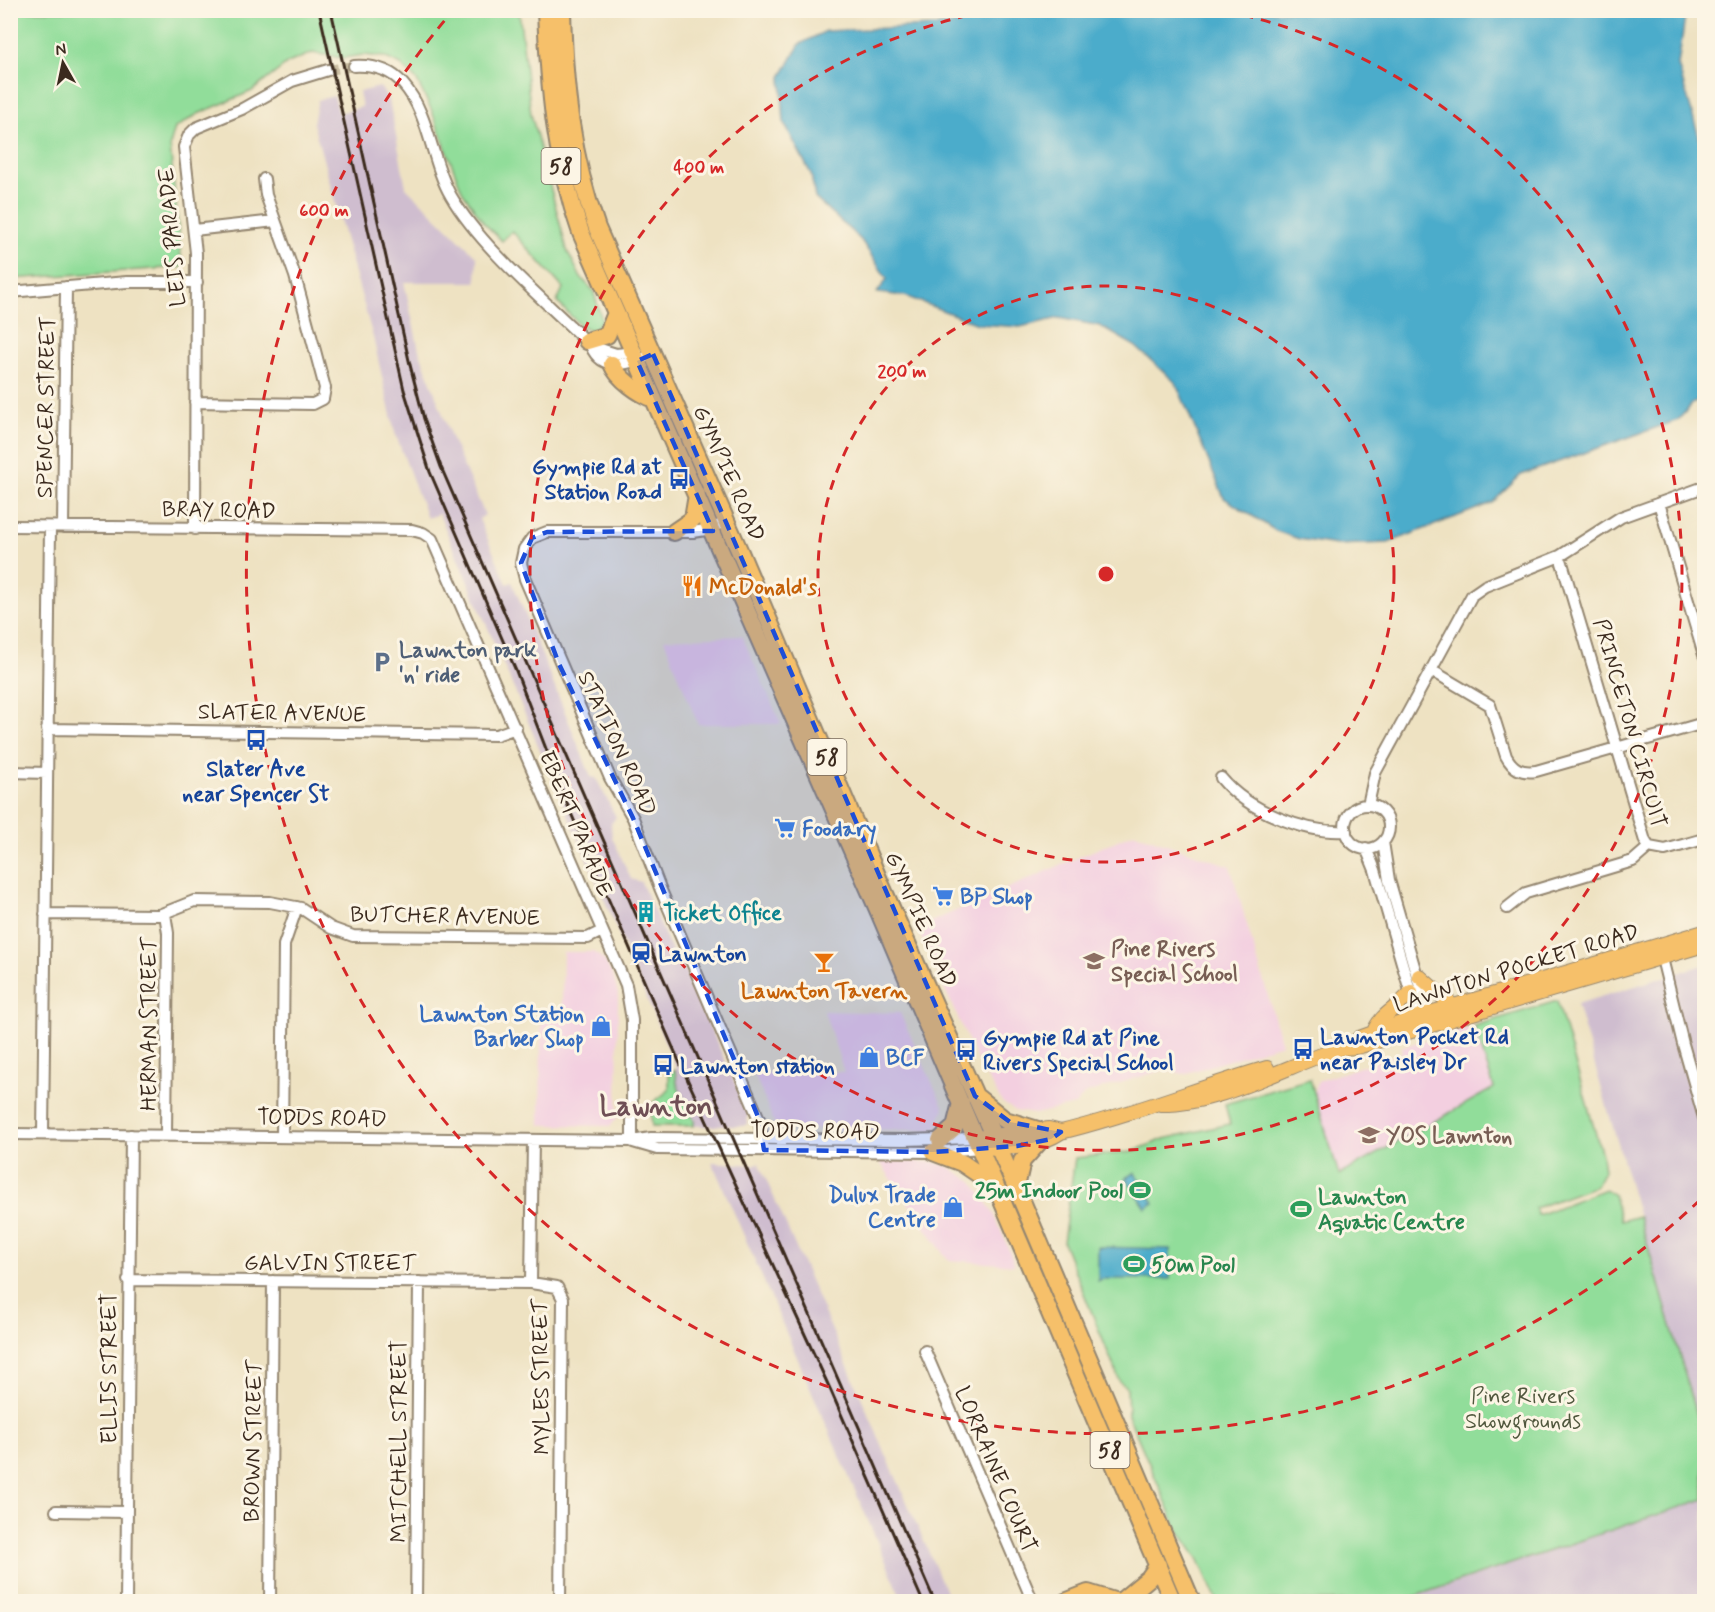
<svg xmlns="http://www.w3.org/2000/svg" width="1715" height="1612" font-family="Mynerve,sans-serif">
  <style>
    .built { fill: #f3cfe0 }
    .industrial { fill: #cfbdcf }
    .green { fill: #91dd9a; stroke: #66845c; stroke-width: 1.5 }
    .water { fill: #4caccb; stroke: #446b74; stroke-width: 1.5 }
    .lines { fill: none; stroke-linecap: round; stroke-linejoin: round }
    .minor-tunnel { stroke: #cabda1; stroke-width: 10; stroke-dasharray: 10 5; stroke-linecap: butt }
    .minor-casing { stroke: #948670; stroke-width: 14 }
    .major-casing { stroke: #948670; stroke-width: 16 }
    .highway-casing { stroke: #948670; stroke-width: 20 }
    .minor { stroke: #fff; stroke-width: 10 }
    .major { stroke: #f6c06b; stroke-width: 14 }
    .highway { stroke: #f6c06b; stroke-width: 16 }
    .rail { stroke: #3b2a1e; stroke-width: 3 }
    .marked { fill: #1d4ed8; fill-opacity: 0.2; stroke: #1d4ed8; stroke-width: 4.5; stroke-dasharray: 12 8; stroke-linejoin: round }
    .ring { fill: none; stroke: #d62828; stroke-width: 3; stroke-dasharray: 10 8 }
    .labels { text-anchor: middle; stroke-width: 6; stroke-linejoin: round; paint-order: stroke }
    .shield { fill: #fcf5e5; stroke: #75675a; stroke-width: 1.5 }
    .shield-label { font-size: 21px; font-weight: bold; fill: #3b2a1e }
    .street-label { font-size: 22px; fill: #3b2a1e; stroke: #fcf5e5 }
    .transit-label { font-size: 22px; font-weight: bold; fill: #164399; stroke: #fcf5e5; text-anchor: start }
    .food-label { font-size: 22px; font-weight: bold; fill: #c56008; stroke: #fcf5e5; text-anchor: start }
    .service-label { font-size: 22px; font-weight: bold; fill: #4e5e75; stroke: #fcf5e5; text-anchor: start }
    .shop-label { font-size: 22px; font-weight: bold; fill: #366cbe; stroke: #fcf5e5; text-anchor: start }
    .culture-label { font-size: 22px; font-weight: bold; fill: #0d838f; stroke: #fcf5e5; text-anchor: start }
    .education-label { font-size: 22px; font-weight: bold; fill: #785e54; stroke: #fcf5e5; text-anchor: start }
    .leisure-label { font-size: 22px; font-weight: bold; fill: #27864d; stroke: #fcf5e5; text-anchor: start }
    .park-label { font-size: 22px; fill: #50573d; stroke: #fcf5e5 }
    .district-label { font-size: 28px; font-weight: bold; fill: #6f4f55; stroke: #fcf5e5 }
    .centre { fill: #d62828; stroke: #fcf5e5; stroke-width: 3 }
    .ring-label { font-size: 18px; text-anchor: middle; font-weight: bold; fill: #d62828; stroke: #fcf5e5; stroke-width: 6; stroke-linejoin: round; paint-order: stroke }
  </style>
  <rect width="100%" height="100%" fill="#fcf5e5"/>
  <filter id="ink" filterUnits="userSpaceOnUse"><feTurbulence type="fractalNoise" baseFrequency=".0167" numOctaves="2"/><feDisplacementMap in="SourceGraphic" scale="12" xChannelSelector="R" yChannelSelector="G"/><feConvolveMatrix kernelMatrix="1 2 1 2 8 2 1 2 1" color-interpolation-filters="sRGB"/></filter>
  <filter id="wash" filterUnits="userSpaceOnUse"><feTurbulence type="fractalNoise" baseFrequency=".008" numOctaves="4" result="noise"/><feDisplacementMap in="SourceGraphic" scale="24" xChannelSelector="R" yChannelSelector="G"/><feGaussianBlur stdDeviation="1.35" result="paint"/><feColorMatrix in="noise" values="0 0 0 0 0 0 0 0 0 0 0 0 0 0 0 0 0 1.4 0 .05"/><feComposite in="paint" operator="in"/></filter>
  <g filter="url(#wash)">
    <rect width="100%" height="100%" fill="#eee2c2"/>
    <path class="built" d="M742 636 781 724H698L664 639Z
      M1134 833 1230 866 1282 1044 1184 1074 1163 1070 1086 1093 1075 1105 1035 1114 1015 1111 1002 1102 979 1064 917 928Z
      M563 952H594L605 961 614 979 618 994 617 1118 610 1126 540 1125 541 1008 562 1009Z
      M824 1011 900 1013 944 1108 937 1127 930 1130 783 1128 774 1123 754 1073 844 1072Z
      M1474 1026 1494 1088 1338 1176 1314 1094 1318 1081 1402 1053 1401 1047Z
      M879 1161 934 1162 949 1167 973 1182 994 1214 1015 1265 948 1260Z"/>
    <path class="industrial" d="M380 87 389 100 406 187 477 257 476 282H404L419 350 453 442 485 515 479 519 507 584 512 582 520 601 591 777 596 778 616 817 611 824 612 837 631 879 641 882 676 960 683 965 748 1113 747 1124 743 1126H694V1120L677 1084 676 1067 439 514 427 518 395 433 373 337 313 123 318 100 334 96 339 113 362 107 359 92Z
      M1704 965V1439L1577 1004Z
      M712 1162 753 1165 759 1163 950 1601H903Z
      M1704 1499V1601L1400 1602 1640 1521Z"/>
    <path class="green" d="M11 11H519L531 114 567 250 581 278 593 290 602 320 593 331 581 326 557 302 563 288 512 231 502 241 483 222 462 191 431 109 416 79 401 65 384 57 363 55 343 58 312 53 288 63 252 91 198 114 175 128 170 145 182 267 11 279Z
      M1557 1001 1602 1155 1604 1171 1596 1186 1535 1208 1538 1215 1605 1189 1614 1195 1621 1221 1639 1216 1704 1439V1499L1400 1601H1217L1199 1560 1177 1528 1128 1415 1127 1388 1120 1382 1063 1242 1075 1158 1131 1152 1164 1139 1230 1124 1225 1104 1310 1079 1339 1175 1494 1088 1474 1026Z
      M675 1070 677 1084 694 1120V1126H652L650 1105 669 1090V1072Z"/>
    <path class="water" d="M1003 11H1686L1678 65 1704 154V398L1694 402 1678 420 1521 475 1492 503 1388 543 1336 545 1299 539 1276 531 1224 498 1176 383 1135 346 1100 326 1059 318 1020 327 978 324 905 296 877 293 887 279 861 240 815 198 811 174 784 123 781 77 800 44 826 31 951 25Z
      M1135 1173 1154 1203 1146 1208 1126 1178Z
      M1098 1247 1170 1249V1279H1102L1098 1281Z"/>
  </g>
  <g filter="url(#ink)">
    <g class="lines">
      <path class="minor-tunnel" d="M328 70 354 66"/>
      <defs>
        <path id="minor" d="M354 66C373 65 390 69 403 84 430 114 431 162 451 196 481 248 548 303 591 346 603 374 631 364 653 354
          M194 230 275 221
          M10 292 127 282H197
          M591 346 616 354 637 352
          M195 402 313 404 323 399 325 388 295 276 266 195 264 179
          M1659 503 1704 655
          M726 521 712 529 693 532H547L532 538 524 549 521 563 525 579 610 778 633 818 660 888 759 1119 764 1150
          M10 526 412 530 423 533 432 539 626 985 632 1020V1141
          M63 527 66 287
          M195 529 196 253 184 147 189 135 196 128 242 109 292 81 328 70
          M1560 556 1645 841 1649 847 1665 850 1704 839
          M1431 670 1490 705 1506 756C1513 769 1521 773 1536 771L1704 723
          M47 729 496 735 516 728
          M10 772 47 773
          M1221 778C1247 810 1305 834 1346 831
          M1368 805 1375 773 1472 595 1485 586 1560 556 1621 517 1704 487
          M1345 827a22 22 0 1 1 44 0a22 22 0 1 1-44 0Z
          M1383 842 1389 880 1430 1021
          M1366 848 1375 870 1416 1011 1423 1021
          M1507 908 1526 893 1633 861 1649 847
          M45 914 159 915 194 901 270 902 301 908 331 928 353 936 588 938 602 931
          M165 914 168 933 166 1136
          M1660 950 1683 1044 1704 1118
          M10 1134 632 1141 651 1138 905 1140 976 1138
          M43 1134 50 527
          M282 1137 284 945 297 907
          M633 1142 657 1149 933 1152 980 1148
          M128 1280 531 1283 557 1287 563 1299 560 1602
          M531 1283 533 1140
          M925 1351 1033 1602
          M56 1511 127 1512
          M126 1602 131 1135
          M270 1602 273 1281
          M416 1602 419 1282"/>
        <path id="major" d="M1419 976 1453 1006
          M1374 1032C1380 1014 1400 1007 1411 992
          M1359 1038 1420 1016 1704 932
          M1161 1104C1218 1105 1288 1065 1341 1048L1357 1047 1704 945
          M976 1138 1049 1129 1061 1132
          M980 1148C1007 1147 1037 1148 1061 1132 1132 1115 1198 1088 1267 1068"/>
        <path id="highway" d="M546 10C549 87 555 160 581 233L879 912 1173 1602
          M562 10C564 86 571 156 597 228L739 550 881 885 1016 1187 1192 1602
          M587 341 607 335 616 313
          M612 364C618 379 640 394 654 399
          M674 532 693 519 697 495
          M978 1098 1005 1120 1038 1130
          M940 1140 955 1127 961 1103
          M933 1152 962 1163 996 1186
          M1016 1187 1022 1161 1039 1142
          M1065 1602 1088 1593 1117 1602
          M1120 1602 1149 1578 1158 1565"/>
      </defs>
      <use href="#minor" class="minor-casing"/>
      <use href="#major" class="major-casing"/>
      <use href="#highway" class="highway-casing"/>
      <use href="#minor" class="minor"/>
      <use href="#major" class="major"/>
      <use href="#highway" class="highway"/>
      <path class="rail" d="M319 10 404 390 430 472 516 671 570 811 678 1059 831 1391 923 1602
        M331 10 410 365 424 419 441 467 935 1602"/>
    </g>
  </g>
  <path class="marked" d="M653 354 975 1096 1010 1122 1061 1132 1051 1139 1017 1146 933 1152 764 1150 759 1119 633 818 559 664 521 563 532 538 547 532 713 531 637 361Z"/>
  <g class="ring">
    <circle cx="1106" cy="574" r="288"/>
    <path d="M1226 11A576 576 0 1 1 986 11"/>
    <path d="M1700 1200A863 863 0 0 1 450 14"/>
  </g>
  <defs>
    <symbol id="bus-bare" viewBox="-9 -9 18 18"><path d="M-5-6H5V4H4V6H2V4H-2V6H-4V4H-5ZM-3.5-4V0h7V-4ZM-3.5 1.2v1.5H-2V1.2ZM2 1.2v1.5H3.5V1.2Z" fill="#1a4fb4" stroke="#fcf5e5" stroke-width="2.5" paint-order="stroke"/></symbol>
    <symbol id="restaurant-bare" viewBox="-9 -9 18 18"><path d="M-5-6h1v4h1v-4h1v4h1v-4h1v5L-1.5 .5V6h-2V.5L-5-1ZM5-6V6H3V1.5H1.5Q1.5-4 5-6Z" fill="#e8710a" stroke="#fcf5e5" stroke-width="2.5" paint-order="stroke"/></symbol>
    <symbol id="parking-bare" viewBox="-9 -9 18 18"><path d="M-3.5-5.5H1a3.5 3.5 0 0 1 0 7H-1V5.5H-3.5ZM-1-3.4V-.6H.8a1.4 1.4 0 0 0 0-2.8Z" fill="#5c6f8a" stroke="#fcf5e5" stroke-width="2.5" paint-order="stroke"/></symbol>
    <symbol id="supermarket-bare" viewBox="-9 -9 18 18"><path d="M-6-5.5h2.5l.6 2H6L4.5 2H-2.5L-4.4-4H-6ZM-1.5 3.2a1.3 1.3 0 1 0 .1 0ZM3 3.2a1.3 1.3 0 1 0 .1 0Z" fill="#3f7fe0" stroke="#fcf5e5" stroke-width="2.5" paint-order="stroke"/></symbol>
    <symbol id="building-bare" viewBox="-9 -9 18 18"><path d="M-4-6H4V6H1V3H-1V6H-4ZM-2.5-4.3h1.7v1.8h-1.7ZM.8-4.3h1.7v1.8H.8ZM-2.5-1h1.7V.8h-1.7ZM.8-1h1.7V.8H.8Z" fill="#0f9aa8" stroke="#fcf5e5" stroke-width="2.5" paint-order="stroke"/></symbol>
    <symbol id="station-bare" viewBox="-9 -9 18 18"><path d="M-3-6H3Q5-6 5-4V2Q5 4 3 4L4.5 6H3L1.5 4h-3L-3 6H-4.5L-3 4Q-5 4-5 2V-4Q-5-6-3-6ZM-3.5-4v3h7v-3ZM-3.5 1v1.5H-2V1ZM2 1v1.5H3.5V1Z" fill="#1a4fb4" stroke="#fcf5e5" stroke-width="2.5" paint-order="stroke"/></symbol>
    <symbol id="school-bare" viewBox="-9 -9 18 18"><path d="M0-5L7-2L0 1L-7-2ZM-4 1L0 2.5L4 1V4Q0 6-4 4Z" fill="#8d6e63" stroke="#fcf5e5" stroke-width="2.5" paint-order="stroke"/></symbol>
    <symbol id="bar-bare" viewBox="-9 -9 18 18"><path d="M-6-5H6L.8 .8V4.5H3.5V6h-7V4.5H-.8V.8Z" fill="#e8710a" stroke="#fcf5e5" stroke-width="2.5" paint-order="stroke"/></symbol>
    <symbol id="shop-bare" viewBox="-9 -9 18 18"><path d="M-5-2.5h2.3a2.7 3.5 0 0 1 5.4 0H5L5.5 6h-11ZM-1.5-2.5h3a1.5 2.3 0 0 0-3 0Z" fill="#3f7fe0" stroke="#fcf5e5" stroke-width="2.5" paint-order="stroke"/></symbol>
    <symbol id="stadium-bare" viewBox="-9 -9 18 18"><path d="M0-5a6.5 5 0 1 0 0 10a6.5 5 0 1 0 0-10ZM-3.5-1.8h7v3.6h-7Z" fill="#2e9e5b" stroke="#fcf5e5" stroke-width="2.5" paint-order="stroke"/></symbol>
  </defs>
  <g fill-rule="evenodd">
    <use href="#bus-bare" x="664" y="464" width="30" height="30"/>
    <use href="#restaurant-bare" x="677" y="571" width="30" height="30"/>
    <use href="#parking-bare" x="367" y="647" width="30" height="30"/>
    <use href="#bus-bare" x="241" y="725" width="30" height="30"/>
    <use href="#supermarket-bare" x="770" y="813" width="30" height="30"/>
    <use href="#supermarket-bare" x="928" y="881" width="30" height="30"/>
    <use href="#building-bare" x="631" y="897" width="30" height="30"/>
    <use href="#station-bare" x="626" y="938" width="30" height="30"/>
    <use href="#school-bare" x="1079" y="946" width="30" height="30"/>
    <use href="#bar-bare" x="809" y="947" width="30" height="30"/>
    <use href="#shop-bare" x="586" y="1011" width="30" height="30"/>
    <use href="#bus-bare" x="1288" y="1034" width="30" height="30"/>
    <use href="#bus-bare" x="951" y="1035" width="30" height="30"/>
    <use href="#shop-bare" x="854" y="1042" width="30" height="30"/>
    <use href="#bus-bare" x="648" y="1050" width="30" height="30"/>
    <use href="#school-bare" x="1354" y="1120" width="30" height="30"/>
    <use href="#stadium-bare" x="1125" y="1175" width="30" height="30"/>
    <use href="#shop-bare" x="938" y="1192" width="30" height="30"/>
    <use href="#stadium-bare" x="1286" y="1194" width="30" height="30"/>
    <use href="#stadium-bare" x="1119" y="1249" width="30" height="30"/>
  </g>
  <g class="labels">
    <g class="shield">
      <rect x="541.5" y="148" width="39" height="36" rx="4.5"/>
      <rect x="807.5" y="739" width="39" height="36" rx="4.5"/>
      <rect x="1090.5" y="1432" width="39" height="36" rx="4.5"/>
    </g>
    <g class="shield-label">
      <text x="561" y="173">58</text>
      <text x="827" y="764">58</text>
      <text x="1110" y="1457">58</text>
    </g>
    <g class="street-label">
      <text transform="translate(171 237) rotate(-95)" y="8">LEIS PARADE</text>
      <text transform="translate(45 407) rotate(-89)" y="8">SPENCER STREET</text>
      <text transform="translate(730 473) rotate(66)" y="8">GYMPIE ROAD</text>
      <text transform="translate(219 509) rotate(1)" y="8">BRAY ROAD</text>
      <text transform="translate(282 712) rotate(1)" y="8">SLATER AVENUE</text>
      <text transform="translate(1631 723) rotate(74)" y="8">PRINCETON CIRCUIT</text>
      <text transform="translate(618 743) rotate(65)" y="8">STATION ROAD</text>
      <text transform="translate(577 823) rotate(67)" y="8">EBERT PARADE</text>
      <text transform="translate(445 915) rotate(1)" y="8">BUTCHER AVENUE</text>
      <text transform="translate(922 919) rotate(66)" y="8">GYMPIE ROAD</text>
      <text transform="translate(1516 967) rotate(-17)" y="8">LAWNTON POCKET ROAD</text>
      <text transform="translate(148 1024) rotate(-90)" y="8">HERMAN STREET</text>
      <text transform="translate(322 1117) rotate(1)" y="8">TODDS ROAD</text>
      <text transform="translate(815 1130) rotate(1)" y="8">TODDS ROAD</text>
      <text x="330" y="1270">GALVIN STREET</text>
      <text transform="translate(108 1368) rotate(-90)" y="8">ELLIS STREET</text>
      <text transform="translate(540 1377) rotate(-91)" y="8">MYLES STREET</text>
      <text transform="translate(252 1441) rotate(-89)" y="8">BROWN STREET</text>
      <text transform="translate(398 1441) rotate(-90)" y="8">MITCHELL STREET</text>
      <text transform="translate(997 1469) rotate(67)" y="8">LORRAINE COURT</text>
    </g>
    <g class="transit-label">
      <text x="662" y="474" text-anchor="end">Gympie Rd at<tspan x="662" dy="25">Station Road</tspan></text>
      <text x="256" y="776" text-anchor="middle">Slater Ave<tspan x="256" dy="25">near Spencer St</tspan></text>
      <text x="658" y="961">Lawnton</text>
      <text x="1320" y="1044">Lawnton Pocket Rd<tspan x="1320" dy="25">near Paisley Dr</tspan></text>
      <text x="983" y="1045">Gympie Rd at Pine<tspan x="983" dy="25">Rivers Special School</tspan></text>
      <text x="680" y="1073">Lawnton station</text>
    </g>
    <g class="food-label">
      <text x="709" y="594">McDonald's</text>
      <text x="824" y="998" text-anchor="middle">Lawnton Tavern</text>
    </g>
    <g class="service-label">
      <text x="399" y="657">Lawnton park<tspan x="399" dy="25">'n' ride</tspan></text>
    </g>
    <g class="shop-label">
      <text x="802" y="836">Foodary</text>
      <text x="960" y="904">BP Shop</text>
      <text x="584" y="1021" text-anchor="end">Lawnton Station<tspan x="584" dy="25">Barber Shop</tspan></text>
      <text x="886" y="1065">BCF</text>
      <text x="936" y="1202" text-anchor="end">Dulux Trade<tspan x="936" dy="25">Centre</tspan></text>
    </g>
    <g class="culture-label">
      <text x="663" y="920">Ticket Office</text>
    </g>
    <g class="education-label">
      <text x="1111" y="956">Pine Rivers<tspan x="1111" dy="25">Special School</tspan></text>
      <text x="1386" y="1143">YOS Lawnton</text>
    </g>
    <g class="leisure-label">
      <text x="1123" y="1198" text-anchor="end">25m Indoor Pool</text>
      <text x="1318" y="1204">Lawnton<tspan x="1318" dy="25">Aquatic Centre</tspan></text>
      <text x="1151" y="1272">50m Pool</text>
    </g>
    <g class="park-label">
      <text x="1523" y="1403">Pine Rivers<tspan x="1523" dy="25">Showgrounds</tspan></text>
    </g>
    <g class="district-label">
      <text x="656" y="1115">Lawnton</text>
    </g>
  </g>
  <circle cx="1106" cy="574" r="9" class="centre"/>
  <g class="ring-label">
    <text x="699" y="173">400 m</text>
    <text x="324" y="216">600 m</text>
    <text x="902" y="377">200 m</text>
  </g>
  <rect width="1715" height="1612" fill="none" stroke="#fcf5e5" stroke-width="36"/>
  <g transform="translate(63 63) rotate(351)" stroke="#fcf5e5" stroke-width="4.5" paint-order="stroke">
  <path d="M0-4.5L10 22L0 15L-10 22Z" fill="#3b2a1e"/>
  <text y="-9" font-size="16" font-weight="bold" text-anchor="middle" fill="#3b2a1e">N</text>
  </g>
</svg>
